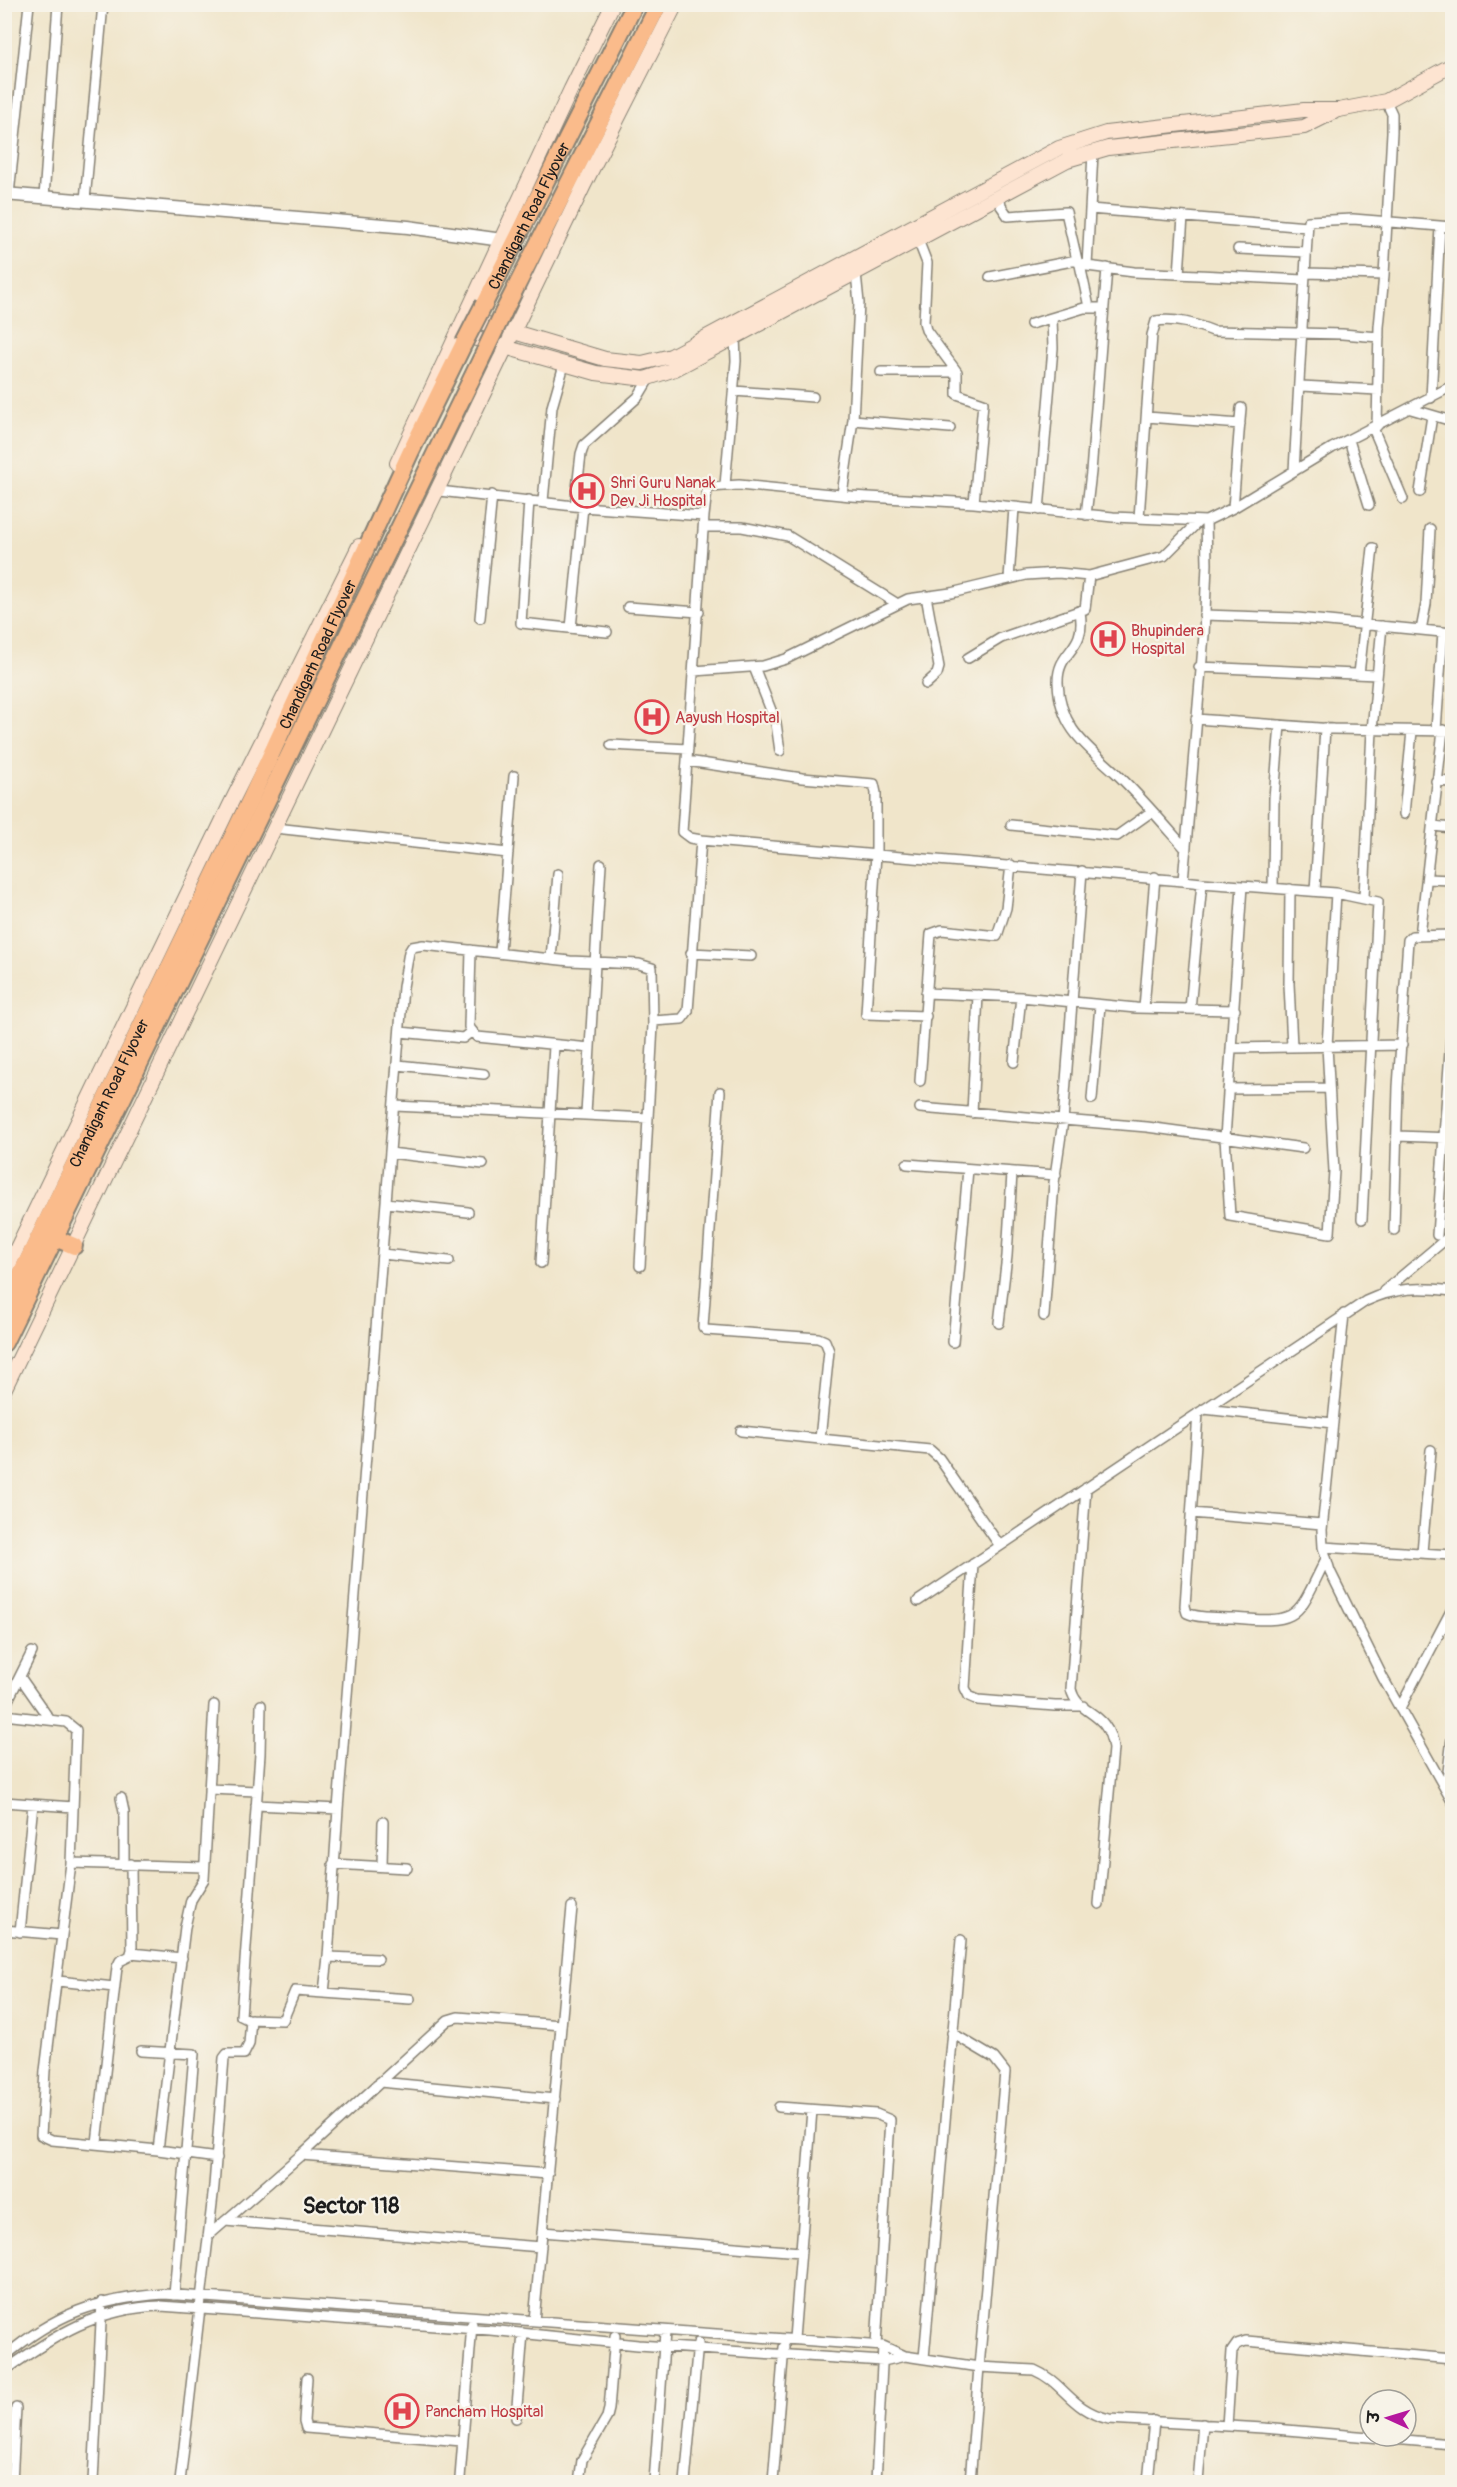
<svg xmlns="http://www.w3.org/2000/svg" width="1457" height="2487" font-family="Pangolin,'Playpen Sans Deva',sans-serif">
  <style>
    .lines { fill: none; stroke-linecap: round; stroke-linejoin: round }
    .minor-casing { stroke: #868073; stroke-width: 12 }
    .tertiary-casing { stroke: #868073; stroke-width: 15 }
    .secondary-casing { stroke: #868073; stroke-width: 16 }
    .trunk-casing { stroke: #868073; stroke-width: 20 }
    .minor { stroke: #fff; stroke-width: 9 }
    .tertiary { stroke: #fff; stroke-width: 12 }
    .secondary { stroke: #fde4d1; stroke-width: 14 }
    .trunk { stroke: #fabb8b; stroke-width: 16 }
    .trunk-bridge-casing { stroke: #868073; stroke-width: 20; stroke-linecap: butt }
    .trunk-bridge { stroke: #fabb8b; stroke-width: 16 }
    .labels { text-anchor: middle; stroke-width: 4.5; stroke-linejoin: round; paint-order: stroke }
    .street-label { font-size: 16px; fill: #1c1c1c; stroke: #f7f3e8 }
    .health-label { font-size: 16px; fill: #be3a42; stroke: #f7f3e8; text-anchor: start }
    .district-label { font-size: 22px; font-weight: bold; fill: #1c1c1c; stroke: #f7f3e8 }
  </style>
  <rect width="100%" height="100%" fill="#f7f3e8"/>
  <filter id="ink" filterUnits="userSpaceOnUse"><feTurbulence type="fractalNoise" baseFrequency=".0167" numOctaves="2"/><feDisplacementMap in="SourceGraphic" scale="12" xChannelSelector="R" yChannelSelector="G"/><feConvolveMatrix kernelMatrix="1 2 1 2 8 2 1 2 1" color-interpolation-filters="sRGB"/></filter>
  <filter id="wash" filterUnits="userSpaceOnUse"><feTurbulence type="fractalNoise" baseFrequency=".008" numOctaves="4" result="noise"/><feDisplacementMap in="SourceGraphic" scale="24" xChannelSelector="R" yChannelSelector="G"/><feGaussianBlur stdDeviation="1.35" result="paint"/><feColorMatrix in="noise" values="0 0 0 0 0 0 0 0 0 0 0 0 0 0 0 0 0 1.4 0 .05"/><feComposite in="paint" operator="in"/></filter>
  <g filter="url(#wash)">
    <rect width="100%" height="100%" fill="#f0e5ca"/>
  </g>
  <g filter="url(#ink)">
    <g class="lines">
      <defs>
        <path id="minor" d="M1093 153 1087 266 1134 272 1304 280
          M9 194 29 4
          M999 196 1001 206 1008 216 1066 212 1077 260 1080 265 1087 266
          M44 197 58 4
          M85 200 103 4
          M1090 209 1307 227
          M918 240 927 263 924 322 926 330 957 372V394L983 403 974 503
          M1238 249 1306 252
          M1080 265 1089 307
          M1305 273 1384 275 1392 132V114L1386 101
          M1179 274 1183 217
          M990 277 1077 260
          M1031 324 1084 308H1103
          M881 372H957
          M1301 386 1378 390
          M734 391 813 397
          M1431 398 1440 227
          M1411 409 1452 421
          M1147 417 1240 424
          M853 420 950 428
          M1377 426 1379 327 1384 275
          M1373 428 1403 499
          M1349 440 1369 505
          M1294 471 1308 221 1353 219 1452 227
          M725 485 736 361 735 337
          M439 491 583 507 704 516
          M1420 492 1432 416
          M842 494 853 420 859 303 856 273
          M529 500 521 623 607 632
          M543 501 552 407 564 365
          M575 506 581 454 584 445 638 397 650 377
          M1233 508 1241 408
          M1039 510 1053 348 1052 318
          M1086 515 1091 472 1107 268
          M1139 518 1152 335 1156 321C1176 318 1195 324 1213 331L1342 334 1379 337
          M1206 521 1207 564 1204 635 1183 881 701 840 690 838 682 832 704 516 707 490 710 487 739 485 851 496 974 503 1113 517 1206 521 1233 508 1332 448 1452 386
          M704 527H742L788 536 896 603
          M1009 579 1014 508
          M926 596 939 667 937 674 926 684
          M628 607 699 612
          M1080 612C1087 652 1057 649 1058 683 1060 729 1087 746 1116 773 1140 796 1163 823 1185 848
          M1204 615 1297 618 1452 633
          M480 618 492 495
          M571 628 583 507
          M1421 630 1426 604 1430 529
          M968 658 1001 638 1085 609 1089 576
          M754 667 776 723 780 751
          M1199 667 1377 675
          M694 671 763 666 786 659 908 599 951 593 1026 575 1058 573 1089 576 1164 556 1199 521
          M1359 674 1373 548
          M1196 719 1333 729 1452 731
          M1436 730 1443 632
          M611 745 688 749
          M687 761 802 778 874 784 876 793V854L866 1014 926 1016
          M1436 781 1452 782
          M1404 814 1412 731
          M1011 825 1117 836 1151 812
          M1433 826 1452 828
          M275 828 508 853
          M1427 879 1452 880
          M1183 881 1202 883 1190 1009
          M1202 883 1336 893 1378 902 1362 1219
          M1242 886 1225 1138 1230 1216 1330 1233 1334 1171 1327 1046 1336 893
          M1273 887 1274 798 1280 725
          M1290 889 1289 984 1292 1046
          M1315 891 1325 728
          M1364 897 1372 730 1382 626
          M1420 936 1443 730
          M471 950 469 1027 477 1037 590 1048
          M500 952 514 776
          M691 953 751 956
          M551 959 558 874
          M926 993 1021 997 1136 1008 1235 1010
          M1144 1008 1155 877
          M653 1021 682 1019 688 1011 701 840
          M400 1032 463 1038 472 1031
          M1232 1048 1402 1045
          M1014 1062 1021 997
          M398 1065 484 1074
          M920 1081 931 934 942 930 997 936 1006 908 1011 865
          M1228 1089 1328 1088
          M720 1092 703 1327 706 1330 818 1338 825 1341 829 1351 820 1439
          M1092 1099 1100 1005
          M395 1106 648 1118
          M920 1108 1147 1127 1303 1148
          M972 1113 978 995
          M586 1114 601 864
          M1398 1136 1452 1138
          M390 1153 483 1164
          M907 1164 1056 1175
          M386 1203 468 1212
          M1394 1230 1398 1087 1408 940 1412 936 1452 935
          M1437 1235 1452 1023
          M382 1254 449 1261
          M541 1263 554 1046
          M1384 1291 1452 1234
          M1344 1314 1322 1530 1323 1547 1330 1571 1383 1678 1452 1801
          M1044 1316 1054 1183 1063 1121 1082 871
          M999 1323 1007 1256 1012 1173
          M953 1342 968 1169
          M1204 1409 1333 1423
          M1198 1413 1185 1606 1187 1613C1200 1619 1219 1617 1233 1618 1302 1624 1296 1618 1326 1559
          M741 1431 930 1450 939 1458 1000 1546
          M1086 1488 1071 1689C1077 1716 1109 1709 1113 1749L1099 1904
          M1191 1513 1322 1524
          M1323 1547 1452 1555
          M1422 1552 1431 1450
          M973 1564 965 1688 969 1696 978 1700 1055 1706H1083
          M918 1601 1366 1301C1396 1287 1420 1287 1452 1291
          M20 1677 50 1720
          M261 1705 260 1754 241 2016 247 2019 283 2020 295 1991 410 1999
          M4 1708 32 1652
          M1400 1708 1452 1609
          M4 1715 66 1722 76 1730 71 1863 45 2071 41 2135 52 2140 158 2150 185 1927 191 1900 204 1879 214 1705
          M209 1789 257 1791
          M1446 1789 1452 1738
          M121 1798 124 1812V1864
          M4 1802 73 1807
          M256 1805 338 1809 328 1957 378 1959
          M338 1809 403 987 409 952 412 947 423 945 570 961 639 964 652 968 653 1025 640 1266
          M71 1863 204 1867
          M333 1864 407 1868
          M382 1866 383 1822
          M4 1930 62 1935
          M20 1932 33 1804
          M131 1953 182 1958
          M58 1981 114 1987
          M324 1992 328 1957
          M952 2033 994 2058 1005 2072 979 2367 1034 2370C1065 2383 1070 2410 1109 2419L1263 2428 1452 2444
          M141 2051 194 2054 174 2295
          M380 2082 555 2099
          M779 2107 876 2114 890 2120 876 2345
          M97 2143 117 1967 120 1961 130 1956 132 1950 131 1864
          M158 2150 217 2158
          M301 2155 548 2174
          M225 2221 541 2247
          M542 2232 801 2252
          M208 2236 301 2155 448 2020 458 2017 561 2025
          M534 2321 572 1907
          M794 2339 812 2110
          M4 2357C56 2313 97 2299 164 2294L883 2346 905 2356 979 2367 970 2482
          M924 2358 961 1940
          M4 2371C55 2335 97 2308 161 2306L490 2330 638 2345 883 2361 905 2356
          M307 2378 304 2421 306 2428 462 2441
          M516 2418 523 2333
          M1227 2426 1232 2351 1237 2344 1246 2341 1452 2359
          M460 2478 472 2324
          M12 2482 16 2408
          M93 2482 102 2302
          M180 2482 214 2186 224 2058 227 2054H244L249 2044 251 2019
          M579 2482 582 2460 607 2417 609 2409 615 2336
          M654 2482 665 2332
          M685 2482 698 2343
          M773 2482 784 2347
          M876 2482 883 2346
          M1148 2482 1154 2421
          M1198 2482 1203 2424"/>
        <path id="tertiary" d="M4 194 408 227 502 240"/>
        <path id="secondary" d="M467 318 605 359 642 363 671 356 1059 148 1106 133 1304 110H1339L1386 101 1452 65
          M459 334 596 373 645 379 675 369 1067 160 1108 148 1304 127 1334 112
          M397 463 571 89 613 4
          M4 1275 230 805 359 546
          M4 1390 584 185 676 4"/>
        <g id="trunk">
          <path id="s1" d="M484 304 635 4"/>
          <path d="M503 313 659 4"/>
          <path d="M55 1238 74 1246"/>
          <path id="s2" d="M4 1309 251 798 411 451 464 343"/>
          <path d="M4 1343 485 351"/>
        </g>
      </defs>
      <use href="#minor" class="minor-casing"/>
      <use href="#tertiary" class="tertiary-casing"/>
      <use href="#secondary" class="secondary-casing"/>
      <use href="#trunk" class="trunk-casing"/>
      <use href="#minor" class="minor"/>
      <use href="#tertiary" class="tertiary"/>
      <use href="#secondary" class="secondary"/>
      <use href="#trunk" class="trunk"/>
      <defs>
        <path id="trunk-bridge" d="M464 343 484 304
          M485 351 503 313"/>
      </defs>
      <use href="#trunk-bridge" class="trunk-bridge-casing"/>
      <use href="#trunk-bridge" class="trunk-bridge"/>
    </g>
  </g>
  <defs>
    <symbol id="hospital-ring" viewBox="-11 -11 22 22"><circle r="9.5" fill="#f7f3e8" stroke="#e0444e" stroke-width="1.5"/><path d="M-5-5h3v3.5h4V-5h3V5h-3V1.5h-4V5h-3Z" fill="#e0444e"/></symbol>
  </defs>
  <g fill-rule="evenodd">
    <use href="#hospital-ring" x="568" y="472" width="38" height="38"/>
    <use href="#hospital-ring" x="1089" y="620" width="38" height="38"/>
    <use href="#hospital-ring" x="633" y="698" width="38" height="38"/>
    <use href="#hospital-ring" x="383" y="2392" width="38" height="38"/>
  </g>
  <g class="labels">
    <g class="street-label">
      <text dy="6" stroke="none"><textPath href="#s1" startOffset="99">Chandigarh Road Flyover</textPath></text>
      <text dy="6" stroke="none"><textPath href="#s2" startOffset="726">Chandigarh Road Flyover</textPath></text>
      <text dy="6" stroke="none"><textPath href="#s2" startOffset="240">Chandigarh Road Flyover</textPath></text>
    </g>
    <g class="health-label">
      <text x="610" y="488">Shri Guru Nanak<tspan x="610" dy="18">Dev Ji Hospital</tspan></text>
      <text x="1131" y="636">Bhupindera<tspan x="1131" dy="18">Hospital</tspan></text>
      <text x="675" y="723">Aayush Hospital</text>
      <text x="425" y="2417">Pancham Hospital</text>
    </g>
    <g class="district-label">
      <text x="351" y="2213">Sector 118</text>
    </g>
  </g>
  <rect width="1457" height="2487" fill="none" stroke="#f7f3e8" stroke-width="24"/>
  <g transform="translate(1388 2418) rotate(274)"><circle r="28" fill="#f7f3e8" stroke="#9f9d96" stroke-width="1.5"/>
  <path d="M0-4.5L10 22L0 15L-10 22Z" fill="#b5179e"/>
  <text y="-9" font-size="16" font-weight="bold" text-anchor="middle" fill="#1c1c1c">उ</text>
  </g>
</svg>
